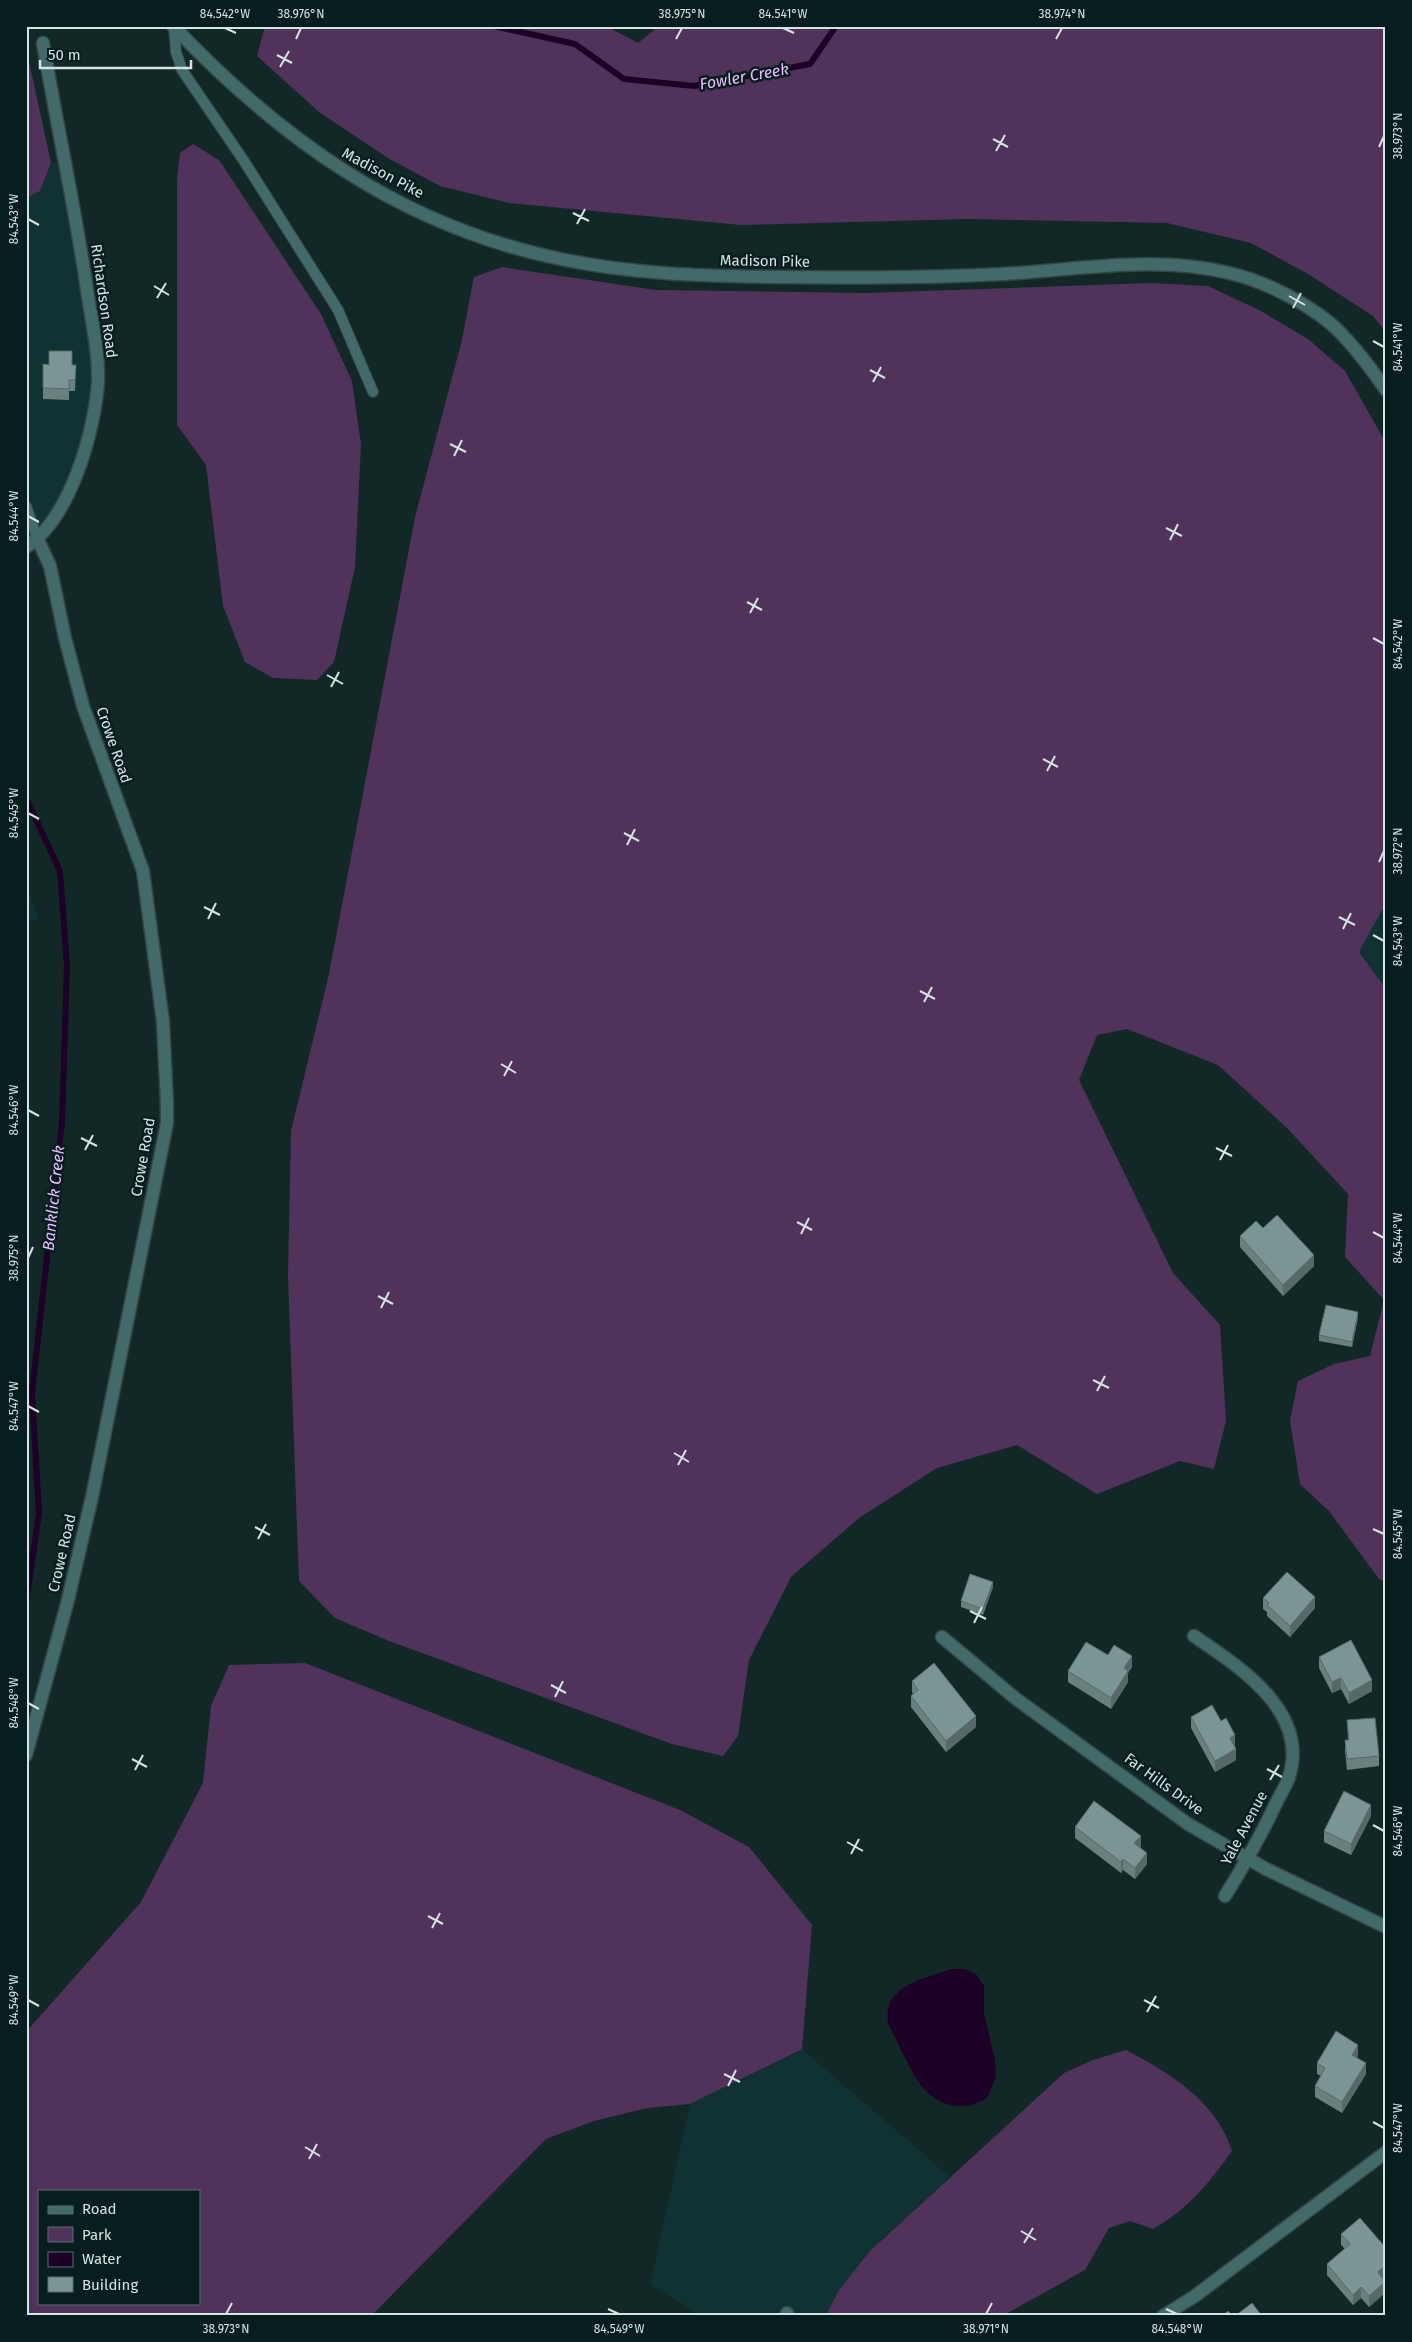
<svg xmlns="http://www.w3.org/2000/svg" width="1412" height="2342" font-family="'Fira Sans',sans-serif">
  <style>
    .built { fill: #103232 }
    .green { fill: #51325b; fill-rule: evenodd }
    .water { fill: #1e0127 }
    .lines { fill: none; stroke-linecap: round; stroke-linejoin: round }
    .stream { stroke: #1e0127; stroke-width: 6 }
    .service-casing { stroke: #314645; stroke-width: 12 }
    .minor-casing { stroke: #314645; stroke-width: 15 }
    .tertiary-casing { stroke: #314645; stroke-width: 15 }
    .service { stroke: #426a69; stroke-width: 10 }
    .minor { stroke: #426a69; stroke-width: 12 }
    .tertiary { stroke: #426a69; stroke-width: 12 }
    .wall { fill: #6a807f }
    .shaded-wall { fill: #566868 }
    .building { fill: #7b9594; stroke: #566868 }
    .ticks { fill: none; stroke: #d6e3e3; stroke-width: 2 }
    .labels { text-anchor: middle; stroke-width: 5; stroke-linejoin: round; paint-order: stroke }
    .street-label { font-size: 15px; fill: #d6e3e3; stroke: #071e1e }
    .water-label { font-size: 16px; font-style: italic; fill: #edbcfe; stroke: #071e1e }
    .neatline { fill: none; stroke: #d6e3e3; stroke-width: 2 }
    .ticks-label { font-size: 12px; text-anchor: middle; fill: #d6e3e3 }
  </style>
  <rect width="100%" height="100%" fill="#112827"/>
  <path class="built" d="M64 162 95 340 90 426 64 503 26 547V198L40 191 51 163Z
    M26 886 39 919 26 921Z
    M1386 903V989L1359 952Z
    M802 2049 950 2177 870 2251 828 2311V2316H702L650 2285 690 2104Z"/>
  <path class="green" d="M265 26H606L638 43 659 26H1386V332L1373 316 1308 274 1251 243 1167 223 967 219 741 225 509 203 440 186 388 158 319 112 257 56Z
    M26 48 51 163 40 191 26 198Z
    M193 144 219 160 321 314 352 381 361 444 355 567 334 662 317 680 273 678 245 662 223 606 206 465 177 425V180L180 153Z
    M502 267 656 290 866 293 1151 283 1208 286 1259 310 1308 339 1345 371 1386 443V903L1359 952 1386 989V1583L1379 1579 1329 1511 1300 1484 1290 1421 1298 1381 1334 1364 1370 1356 1384 1300 1345 1257 1348 1194 1287 1128 1218 1065 1127 1029 1097 1035 1079 1080 1173 1273 1220 1325 1226 1421 1214 1469 1180 1461 1097 1494 1017 1445 937 1468 859 1518 791 1577 749 1660 738 1736 723 1756 672 1744 389 1641 335 1618 299 1581 288 1274 291 1131 329 974 415 517 461 344 474 277Z
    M305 1663 680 1810 749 1847 812 1925 802 2049 690 2104 647 2108 594 2121 546 2139 371 2316H26V2032L141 1902 203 1783 211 1706 229 1665ZM39 2191H199V2303H39Z
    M1126 2050C1170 2073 1216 2101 1232 2151 1210 2182 1187 2210 1153 2229L1130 2221 1109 2228 1085 2270 1002 2316H828V2311L839 2290 870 2251 1064 2073 1093 2060Z"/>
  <path class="water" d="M951 1969H965L977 1975 984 1986V2013L995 2060 996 2077 987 2098C966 2112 942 2108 924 2089 913 2077 896 2039 888 2023 882 1986 923 1979 951 1969Z"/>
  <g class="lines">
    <path class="stream" d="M494 26 575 44 624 79 694 86 810 64 836 26
      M26 798 60 871 67 966 62 1122 32 1393 39 1513 26 1603"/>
    <defs>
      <path id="service" d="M174 28 176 52 182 70 244 161 338 310 373 392
        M26 506 38 540"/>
      <path id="minor" d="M26 547C70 519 95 431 98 381 99 351 91 319 87 290 75 207 57 126 43 43
        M1194 1636C1240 1667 1312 1713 1288 1780 1283 1791 1276 1802 1271 1814 1257 1842 1242 1869 1225 1896
        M942 1637 1015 1698 1188 1824 1266 1869 1386 1927
        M26 1755 67 1604 92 1497 155 1183 167 1123V1104L163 1022 143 871 83 706 65 638 50 566 38 540
        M787 2313 788 2316
        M1163 2316 1195 2296 1386 2152"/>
      <path id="tertiary" d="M173 26C281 139 400 225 556 258 628 274 702 276 775 277 851 278 927 278 1003 274 1078 270 1154 255 1229 273 1264 281 1303 301 1330 323 1351 341 1370 367 1386 390"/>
    </defs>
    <use href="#service" class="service-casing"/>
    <use href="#minor" class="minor-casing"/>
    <use href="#tertiary" class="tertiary-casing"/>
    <use href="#service" class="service"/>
    <use href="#minor" class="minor"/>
    <use href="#tertiary" class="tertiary"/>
  </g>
  <path class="wall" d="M43 364 76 365 75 391H69V400L43 399Z
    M1263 1228 1314 1266 1283 1296 1240 1247V1236Z
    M1358 1317 1352 1347 1319 1341V1335Z
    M993 1587 983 1615 961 1607V1601Z
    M1263 1598 1315 1608 1290 1637 1267 1616V1612L1263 1609Z
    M1108 1655 1132 1667 1128 1673V1682L1111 1709 1068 1682V1671Z
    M1319 1657 1372 1691 1349 1704 1341 1689 1332 1693 1319 1668Z
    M912 1681 976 1727 946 1752 911 1707V1696L913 1694 912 1692Z
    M1191 1717 1235 1746 1236 1760 1215 1772 1191 1728Z
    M1347 1720 1379 1756V1766L1347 1770 1345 1751V1740H1348Z
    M1371 1816 1351 1855 1324 1842V1831Z
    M1075 1827 1141 1847H1140L1147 1864 1135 1879 1123 1870 1121 1873 1075 1838Z
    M1358 2056 1357 2058 1366 2074 1342 2113 1315 2097V2086L1321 2076 1317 2074V2063Z
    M1341 2234 1386 2248V2276L1383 2279 1385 2293 1369 2307 1361 2298 1353 2305 1327 2275V2264L1345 2249 1341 2245Z"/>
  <path class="shaded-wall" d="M1314 1255V1266L1283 1296V1285Z
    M1358 1312V1317L1352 1347V1342Z
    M993 1582V1587L983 1615V1609Z
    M1315 1597V1608L1290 1637V1626Z
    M1132 1656V1667L1128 1673V1682L1111 1709V1698L1124 1668Z
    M1341 1678V1689L1332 1693V1682Z
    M1372 1680V1691L1349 1704V1693Z
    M976 1716V1727L946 1752V1741Z
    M1235 1735V1746L1230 1749V1738Z
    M1236 1749V1760L1215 1772V1761Z
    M1371 1805V1816L1351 1855V1844Z
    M1141 1836V1847L1134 1854V1843Z
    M1147 1853V1864L1135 1879V1868Z
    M1123 1859V1870L1121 1873V1862Z
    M1358 2045V2056L1352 2066V2055Z
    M1366 2063V2074L1342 2113V2102Z
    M1386 2265V2276L1378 2283V2272Z
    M1385 2282V2293L1369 2307V2296Z
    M1361 2287V2298L1353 2305V2295Z"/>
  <path class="building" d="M49 351H72V365H76L75 380H69V389L43 388V364L49 365Z
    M1277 1215 1314 1255 1283 1285 1240 1236 1256 1221 1263 1228Z
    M1326 1305 1358 1312 1352 1342 1319 1335Z
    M1287 1572 1315 1597 1290 1626 1267 1605 1269 1603 1263 1598Z
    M970 1574 993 1582 983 1609 961 1601Z
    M1351 1640 1372 1680 1349 1693 1341 1678 1332 1682 1319 1657Z
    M1086 1642 1108 1655 1114 1645 1132 1656 1124 1668 1128 1671 1111 1698 1068 1671Z
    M934 1663 976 1716 946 1741 911 1696 918 1690 912 1681Z
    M1212 1705 1221 1721 1226 1718 1235 1735 1230 1738 1236 1749 1215 1761 1191 1717Z
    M1375 1718 1379 1756 1347 1759 1345 1740H1349L1347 1720Z
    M1344 1791 1371 1805 1351 1844 1324 1831Z
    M1094 1801 1141 1836 1134 1843 1147 1853 1135 1868 1123 1859 1121 1862 1075 1827Z
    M1336 2031 1358 2045 1352 2055 1366 2063 1342 2102 1315 2086 1325 2068 1317 2063Z
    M1360 2218 1386 2248V2265L1378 2272 1385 2282 1369 2296 1361 2287 1353 2295 1327 2264 1350 2244 1341 2234Z
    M1252 2303 1262 2316H1235Z
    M1228 2311 1232 2316H1222Z"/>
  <path class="ticks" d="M225 28 236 33M783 28 794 33M296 39 301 28M676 39 682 28M1056 39 1062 28M277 55 292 63M280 67 289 51M993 139 1008 147M1379 147 1384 136M996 151 1005 135M573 213 589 221M28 219 39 225M577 224 585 209M154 286 169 295M1289 296 1305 305M157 298 166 283M1293 308 1301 293M1373 341 1384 347M870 370 885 378M873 382 881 367M450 444 466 452M454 456 462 440M28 516 39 522M1166 528 1182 536M1170 540 1178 524M747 602 762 610M750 613 758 598M1373 638 1384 644M327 675 343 684M331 687 339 672M1043 759 1058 767M1047 771 1055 756M28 813 39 819M624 833 639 841M627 845 635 829M1379 862 1384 851M204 907 220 915M1339 917 1355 925M208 919 216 903M1343 929 1351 913M1373 935 1384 941M920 991 935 999M924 1002 932 987M501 1064 516 1073M504 1076 512 1061M28 1110 39 1116M81 1138 97 1146M1216 1148 1232 1156M85 1150 93 1135M1220 1160 1228 1145M797 1222 812 1230M1373 1232 1384 1238M801 1234 809 1218M28 1258 33 1247M378 1296 393 1304M381 1308 389 1292M1093 1380 1109 1388M1097 1391 1105 1376M28 1406 39 1412M674 1453 689 1462M678 1465 686 1450M255 1527 270 1535M1373 1529 1384 1534M258 1539 266 1524M970 1611 986 1619M974 1623 982 1607M551 1685 566 1693M555 1697 563 1681M28 1703 39 1709M132 1759 147 1767M1267 1769 1282 1777M135 1770 143 1755M1270 1780 1279 1765M1373 1825 1384 1831M847 1842 863 1851M851 1854 859 1839M428 1916 443 1924M432 1928 440 1913M28 2000 39 2006M1144 2000 1159 2008M1147 2012 1156 1996M724 2074 740 2082M728 2086 736 2070M1373 2122 1384 2128M305 2147 320 2156M309 2159 317 2144M1021 2231 1036 2240M1024 2243 1033 2228M608 2309 619 2314M1166 2309 1177 2314M226 2314 232 2303M986 2314 992 2303"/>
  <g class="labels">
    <g class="street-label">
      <text transform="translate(383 173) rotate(28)" y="5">Madison Pike</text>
      <text transform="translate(765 261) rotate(1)" y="5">Madison Pike</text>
      <text transform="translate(104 301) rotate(82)" y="5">Richardson Road</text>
      <text transform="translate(114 745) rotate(71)" y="5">Crowe Road</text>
      <text transform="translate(143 1157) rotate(-80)" y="5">Crowe Road</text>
      <text transform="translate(62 1553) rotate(-77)" y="5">Crowe Road</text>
      <text transform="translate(1164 1784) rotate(36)" y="5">Far Hills Drive</text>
      <text transform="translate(1244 1828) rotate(-62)" y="5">Yale Avenue</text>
    </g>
    <g class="water-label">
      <text transform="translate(744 76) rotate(-10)" y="6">Fowler Creek</text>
      <text transform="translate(53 1198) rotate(-84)" y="6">Banklick Creek</text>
    </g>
  </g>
  <rect width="1412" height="2342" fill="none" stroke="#071e1e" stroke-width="55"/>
  <rect x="38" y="2190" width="162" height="115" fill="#071e1e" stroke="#5a6d6d"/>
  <rect x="48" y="2206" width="25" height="8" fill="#426a69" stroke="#5a6d6d"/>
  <text x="82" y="2214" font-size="15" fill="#d6e3e3">Road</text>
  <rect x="48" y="2227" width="25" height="15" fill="#51325b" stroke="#5a6d6d"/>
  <text x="82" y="2240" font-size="15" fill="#d6e3e3">Park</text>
  <rect x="48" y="2252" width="25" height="15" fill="#1e0127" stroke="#5a6d6d"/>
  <text x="82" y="2264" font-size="15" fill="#d6e3e3">Water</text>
  <rect x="48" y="2277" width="25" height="15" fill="#7b9594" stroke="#5a6d6d"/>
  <text x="82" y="2290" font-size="15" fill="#d6e3e3">Building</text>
  <path d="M40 60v8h151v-8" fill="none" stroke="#d6e3e3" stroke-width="2.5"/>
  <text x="48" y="60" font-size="15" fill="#d6e3e3" stroke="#071e1e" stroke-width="4" paint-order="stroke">50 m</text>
  <rect x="28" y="28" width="1356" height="2286" class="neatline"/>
  <g class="ticks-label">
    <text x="225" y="18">84.542°W</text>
    <text x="301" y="18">38.976°N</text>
    <text x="682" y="18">38.975°N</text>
    <text x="783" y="18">84.541°W</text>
    <text x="1062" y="18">38.974°N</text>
    <text transform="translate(1398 136) rotate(-90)" y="4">38.973°N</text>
    <text transform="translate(14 219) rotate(-90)" y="4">84.543°W</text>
    <text transform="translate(1398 347) rotate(-90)" y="4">84.541°W</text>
    <text transform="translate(14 516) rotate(-90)" y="4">84.544°W</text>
    <text transform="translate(1398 644) rotate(-90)" y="4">84.542°W</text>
    <text transform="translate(14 813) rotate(-90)" y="4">84.545°W</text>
    <text transform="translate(1398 851) rotate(-90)" y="4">38.972°N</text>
    <text transform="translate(1398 941) rotate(-90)" y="4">84.543°W</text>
    <text transform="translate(14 1110) rotate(-90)" y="4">84.546°W</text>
    <text transform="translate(1398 1238) rotate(-90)" y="4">84.544°W</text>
    <text transform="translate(14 1258) rotate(-90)" y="4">38.975°N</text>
    <text transform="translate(14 1406) rotate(-90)" y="4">84.547°W</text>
    <text transform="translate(1398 1534) rotate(-90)" y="4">84.545°W</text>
    <text transform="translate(14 1703) rotate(-90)" y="4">84.548°W</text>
    <text transform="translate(1398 1831) rotate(-90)" y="4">84.546°W</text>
    <text transform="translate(14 2000) rotate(-90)" y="4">84.549°W</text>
    <text transform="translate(1398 2128) rotate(-90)" y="4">84.547°W</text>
    <text x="226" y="2333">38.973°N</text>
    <text x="619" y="2333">84.549°W</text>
    <text x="986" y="2333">38.971°N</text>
    <text x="1177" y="2333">84.548°W</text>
  </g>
</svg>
